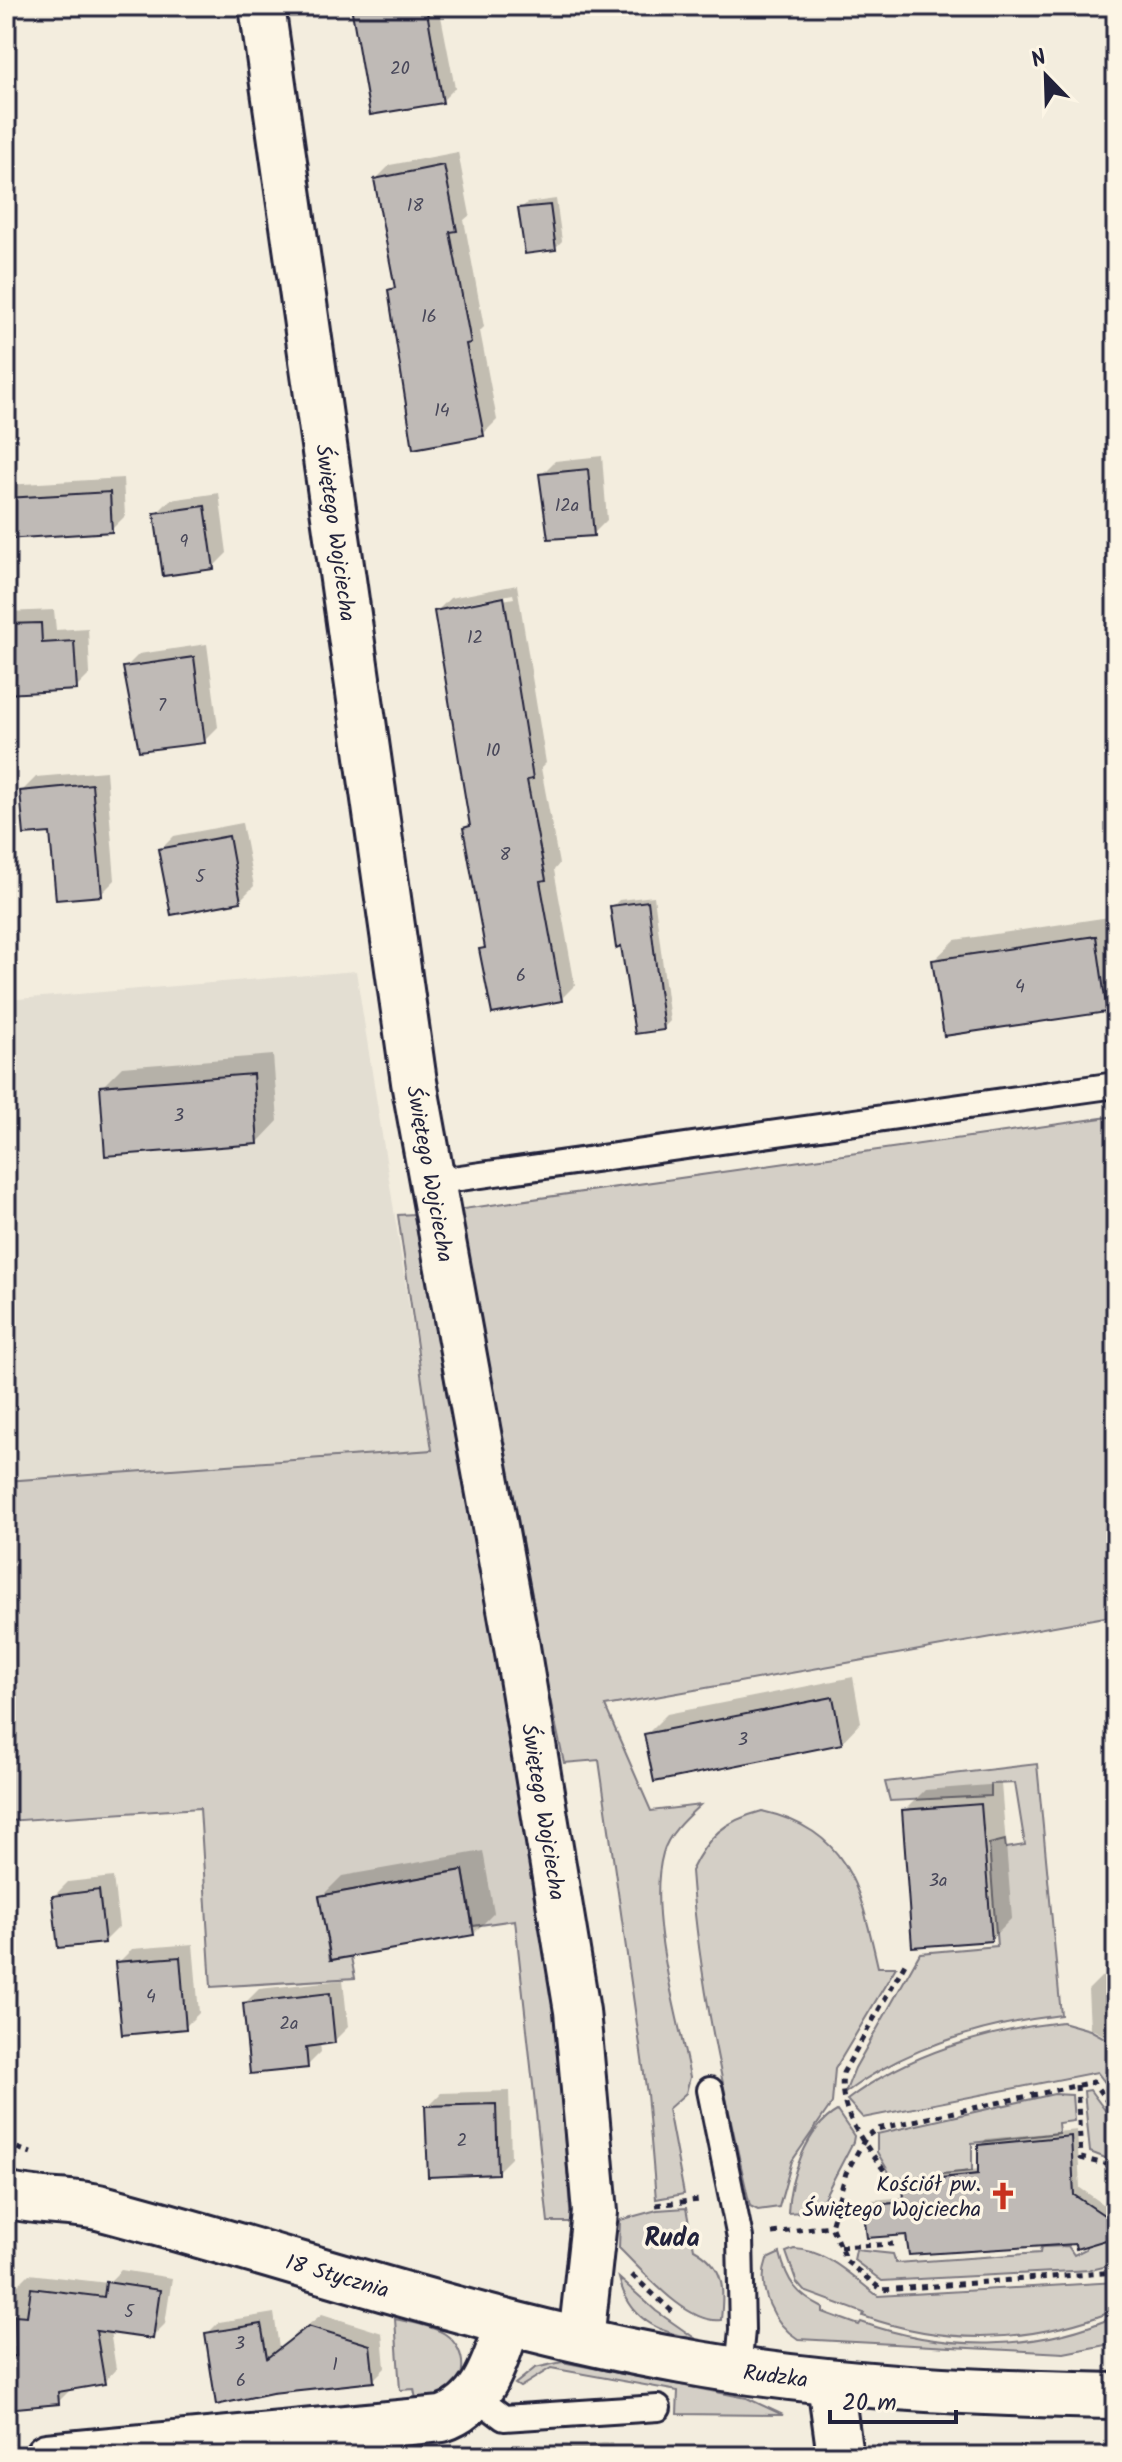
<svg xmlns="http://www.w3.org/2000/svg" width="1122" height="2462" font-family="Kalam,sans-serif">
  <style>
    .built { fill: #e3ded2 }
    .green { fill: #d4cfc6; stroke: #7b7880; stroke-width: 2 }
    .shadow { fill: #0003; fill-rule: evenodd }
    .building { fill: #bfbab6; stroke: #22223b; stroke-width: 2 }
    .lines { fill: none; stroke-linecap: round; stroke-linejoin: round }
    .lane-casing { stroke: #22223b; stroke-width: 30 }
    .street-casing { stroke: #22223b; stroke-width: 50 }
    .secondary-casing { stroke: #22223b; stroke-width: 50 }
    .path { stroke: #22223b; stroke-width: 5; stroke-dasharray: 6 6; stroke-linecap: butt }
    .lane { stroke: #fcf5e5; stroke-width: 24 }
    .street { stroke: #fcf5e5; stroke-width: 44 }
    .secondary { stroke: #fcf5e5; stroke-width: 44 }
    .labels { text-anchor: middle; stroke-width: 7; stroke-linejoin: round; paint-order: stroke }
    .number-label { font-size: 18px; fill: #49485a }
    .street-label { font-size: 22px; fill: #22223b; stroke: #fcf5e5 }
    .poi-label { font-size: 22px; fill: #22223b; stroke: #fcf5e5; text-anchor: end }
    .quarter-label { font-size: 26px; font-weight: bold; fill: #22223b; stroke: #fcf5e5 }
  </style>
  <rect width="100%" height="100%" fill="#f3edde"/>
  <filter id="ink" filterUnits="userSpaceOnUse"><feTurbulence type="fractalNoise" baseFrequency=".0125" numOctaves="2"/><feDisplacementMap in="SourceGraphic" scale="16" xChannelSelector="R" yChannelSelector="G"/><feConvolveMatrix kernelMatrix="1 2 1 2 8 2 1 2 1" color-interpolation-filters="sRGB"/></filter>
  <g filter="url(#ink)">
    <path class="built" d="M356 971 432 1450 6 1481V1000Z"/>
    <path class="green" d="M1116 1116V1615L605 1706 651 1811 700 1805C686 1818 668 1834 663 1853 646 1913 678 2015 690 2077L686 2093 668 2109 684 2194 656 2199 647 2094 599 1760 564 1763 498 1458 456 1210Z
      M414 1214 551 1964 571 2222H548L515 1920 473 1926 463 1870 320 1896 330 1960 351 1957 355 1978 211 1987 200 1808 6 1821V1481L432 1450 398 1215Z
      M1037 1764 1061 2015C986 2024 907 2047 845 2093L855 2068 920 1953 997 1946 989 1844 1005 1840 1006 1848 1025 1845 1015 1783 991 1784V1796L890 1801 885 1782Z
      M762 1811C850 1831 860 1889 878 1967H896L835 2069 832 2103 792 2161 779 2207 758 2210 750 2206C725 2096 699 1983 691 1871 708 1836 724 1821 762 1811Z
      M1062 2022 1090 2030 1116 2044V2097L1097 2072 863 2118 847 2100C907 2054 988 2030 1062 2022Z
      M1090 2090 1116 2125V2162L1090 2152 1084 2091Z
      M1054 2094 1072 2095 1074 2121 1058 2123 1059 2133 972 2143V2171L893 2179 877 2152V2134Z
      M837 2111 854 2136 853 2142 817 2211 788 2213C789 2180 806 2128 837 2111Z
      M686 2208 694 2249C725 2266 724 2287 721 2320 687 2325 642 2270 619 2248L620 2220 657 2210Z
      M1116 2225V2264L1091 2270 882 2281 854 2260 856 2250 893 2254 896 2263 1040 2253 1041 2247 1068 2246 1074 2255 1086 2249 1085 2240Z
      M794 2249C828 2250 852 2277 878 2296L1116 2282V2310C1033 2343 947 2346 863 2316L864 2313 804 2291 797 2283 786 2252Z
      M780 2253C787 2282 797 2295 823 2308V2312L859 2325 861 2322C942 2351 1036 2352 1116 2316V2343L1064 2353 798 2339C774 2324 756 2289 767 2259Z
      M619 2278 656 2311 696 2339C657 2332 629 2319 619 2278Z
      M395 2319C412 2323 431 2325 445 2334 468 2350 469 2384 442 2398 435 2401 425 2402 417 2404L414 2389 400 2390Z
      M562 2362 747 2398 783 2415 677 2414 678 2391 551 2368 520 2387 515 2384 535 2368Z"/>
    <path class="shadow" d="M353 6H439L455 88 442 101Z
      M458 152 470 215 464 220 484 327 480 331 497 420 483 434 390 290 396 284 376 179 390 165Z
      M556 199 562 241 555 248 520 209 527 203Z
      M602 456 607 520 593 534 541 475 555 461Z
      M123 478 125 516 111 530 6 537V485Z
      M219 493 227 553 213 567 156 514 170 500Z
      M517 585 546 763 541 768 559 864 554 870 575 985 561 999 481 949 487 944 465 828 471 823 436 612 450 598ZM513 594 514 598 449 610V606Z
      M54 610 56 630 88 628 90 674 76 688 6 692V612Z
      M207 644 218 727 204 741 125 668 139 654Z
      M106 771 115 880 101 894 22 791 36 777Z
      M242 823 254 886 240 900 160 850 174 836Z
      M654 896 670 1021 663 1028 623 944 612 907 619 900Z
      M1116 916V1001L1106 1011 934 960 955 940Z
      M273 1055 278 1121 258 1142 102 1087 122 1067Z
      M853 1677 861 1722 841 1743 646 1735 667 1714Z
      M1001 1784 1012 1918 991 1939 904 1811 925 1790Z
      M483 1851 494 1913 473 1934 322 1896 342 1876Z
      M1116 1875V1922L1111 1881Z
      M113 1877 119 1927 105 1941 54 1896 68 1882Z
      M193 1944 199 2013 185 2027 118 1963 132 1949Z
      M1116 1976V2042L1090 2028 1088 1990 1101 1977Z
      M343 1980 348 2027 334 2041 320 2043 321 2052 307 2066 245 2003 259 1989Z
      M509 2091 511 2158 497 2172 427 2107 441 2093Z
      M1077 2130 1080 2188 1116 2213V2235L1076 2242 908 2233 865 2206 872 2200 906 2197 905 2183 912 2176 980 2169V2146L986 2139Z
      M121 2270 172 2278 165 2324 152 2337 110 2331 116 2369 104 2382 71 2389 58 2402 6 2407V2350L18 2345 16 2287 29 2274 108 2283Z
      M274 2313 279 2348 322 2314 382 2333 385 2368 373 2380 272 2391 207 2334 219 2322Z
      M612 2442 614 2456H514L518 2452Z
      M385 2448 396 2456H315L319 2452Z"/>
    <path class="building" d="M351 6H426L443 103 370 115Z
      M444 165 457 231 450 232 471 343 466 344 484 436 413 449 388 290 395 288 374 179Z
      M550 205 556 250 525 254 518 208Z
      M588 469 594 536 548 539 539 474Z
      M110 492 112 532 6 539V498Z
      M205 506 214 569 163 576 154 513Z
      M504 597 533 779 527 780 546 880 540 881 562 1001 492 1014 479 949 485 948 463 828 470 826 434 611Z
      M41 623 42 643 74 641 77 690 6 694V624Z
      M194 657 205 743 139 751 123 667Z
      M92 784 102 896 56 900 50 833 24 835 20 791Z
      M229 836 241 902 171 915 158 849Z
      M648 901 664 1030 635 1034 621 946 616 948 610 906Z
      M1096 936 1107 1012 944 1036 932 960Z
      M253 1074 258 1144 105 1156 100 1086Z
      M833 1697 842 1744 654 1782 644 1734Z
      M981 1804 992 1941 912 1947 902 1810Z
      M463 1870 474 1935 331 1960 319 1896Z
      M99 1890 105 1943 58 1948 52 1896Z
      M180 1957 186 2029 122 2035 115 1962Z
      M330 1993 335 2043 306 2047 308 2068 250 2074 243 2003Z
      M496 2104 498 2174 428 2177 425 2106Z
      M1071 2136 1074 2195 1116 2223V2237L1076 2249 1075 2244 909 2255 906 2235 867 2238 863 2206 904 2202 903 2182 978 2174V2145Z
      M106 2282 160 2290 153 2339 96 2331 105 2384 58 2392 59 2404 6 2409V2357L16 2356 15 2315 27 2316 31 2288 104 2297Z
      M261 2324 267 2358 308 2326 370 2345 374 2382 272 2393 216 2405 205 2333Z"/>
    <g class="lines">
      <defs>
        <path id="lane" d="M432 1182 1116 1085
          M710 2090 740 2238 742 2330 738 2370
          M476 2397 504 2418 658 2408"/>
        <g id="street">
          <path id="s1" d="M262 6 414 1082 517 1647 577 2011 595 2212 581 2340"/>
          <path d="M47 2456 442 2419C484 2405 495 2361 508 2324"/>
        </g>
        <g id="secondary">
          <path id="s2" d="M6 2195C39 2204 71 2200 102 2208 295 2259 484 2326 682 2361 825 2387 970 2393 1116 2396"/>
          <path d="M830 2383 840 2456"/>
        </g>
      </defs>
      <use href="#lane" class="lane-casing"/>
      <use href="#street" class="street-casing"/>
      <use href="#secondary" class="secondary-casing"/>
      <path class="path" d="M1077 2085 1081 2158 1116 2167
        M1116 2113 1093 2082 877 2129 866 2137 846 2173 831 2226 846 2261 882 2290 1116 2272
        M6 2144 31 2153
        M891 2180C868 2147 837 2115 843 2073L907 1960
        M656 2205 699 2200
        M772 2233 831 2226
        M840 2247 893 2244
        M632 2275 675 2314"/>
      <use href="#lane" class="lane"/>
      <use href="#street" class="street"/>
      <use href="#secondary" class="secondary"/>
    </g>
  </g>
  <defs>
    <symbol id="church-bare" viewBox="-9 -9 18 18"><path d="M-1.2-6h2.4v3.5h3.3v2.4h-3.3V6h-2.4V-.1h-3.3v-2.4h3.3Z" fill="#c8321e" stroke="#fcf5e5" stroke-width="2.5" paint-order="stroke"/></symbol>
  </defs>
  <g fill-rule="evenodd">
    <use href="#church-bare" x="983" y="2176" width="40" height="40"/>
  </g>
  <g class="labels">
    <g class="number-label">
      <text x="400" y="74">20</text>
      <text x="415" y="211">18</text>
      <text x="429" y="322">16</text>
      <text x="442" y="416">14</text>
      <text x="567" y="511">12a</text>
      <text x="184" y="547">9</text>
      <text x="475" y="643">12</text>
      <text x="162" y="711">7</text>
      <text x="493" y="756">10</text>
      <text x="505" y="860">8</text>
      <text x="200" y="882">5</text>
      <text x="521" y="981">6</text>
      <text x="1020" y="992">4</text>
      <text x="179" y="1121">3</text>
      <text x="743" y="1745">3</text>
      <text x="938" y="1886">3a</text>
      <text x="151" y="2002">4</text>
      <text x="289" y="2029">2a</text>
      <text x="462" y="2146">2</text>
      <text x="129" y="2317">5</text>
      <text x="240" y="2349">3</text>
      <text x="335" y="2370">1</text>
      <text x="241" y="2386">6</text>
    </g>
    <g class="street-label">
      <text dy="8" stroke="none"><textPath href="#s1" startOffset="532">Świętego Wojciecha</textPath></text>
      <text dy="8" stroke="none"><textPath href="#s1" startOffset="1180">Świętego Wojciecha</textPath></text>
      <text dy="8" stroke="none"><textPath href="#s1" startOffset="1828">Świętego Wojciecha</textPath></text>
      <text dy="8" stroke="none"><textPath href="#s2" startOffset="342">18 Stycznia</textPath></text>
      <text dy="8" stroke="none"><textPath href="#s2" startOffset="792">Rudzka</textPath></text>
    </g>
    <g class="poi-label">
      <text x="981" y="2191">Kościół pw.<tspan x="981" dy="25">Świętego Wojciecha</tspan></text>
    </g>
    <g class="quarter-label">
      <text x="672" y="2246">Ruda</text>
    </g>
  </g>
  <rect width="1122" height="2462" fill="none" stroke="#fcf5e5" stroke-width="32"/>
  <rect x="16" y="16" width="1090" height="2430" fill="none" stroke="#22223b" stroke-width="3" filter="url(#ink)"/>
  <g transform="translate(1046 76) rotate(337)" stroke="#fcf5e5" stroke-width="6" paint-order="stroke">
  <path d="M0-6L14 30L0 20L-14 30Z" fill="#22223b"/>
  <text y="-12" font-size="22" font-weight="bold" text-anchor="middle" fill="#22223b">N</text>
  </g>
  <path d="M830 2410v12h126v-12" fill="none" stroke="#22223b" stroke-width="4"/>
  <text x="842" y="2410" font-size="24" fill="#22223b" stroke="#fcf5e5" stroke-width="6" paint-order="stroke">20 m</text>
</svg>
